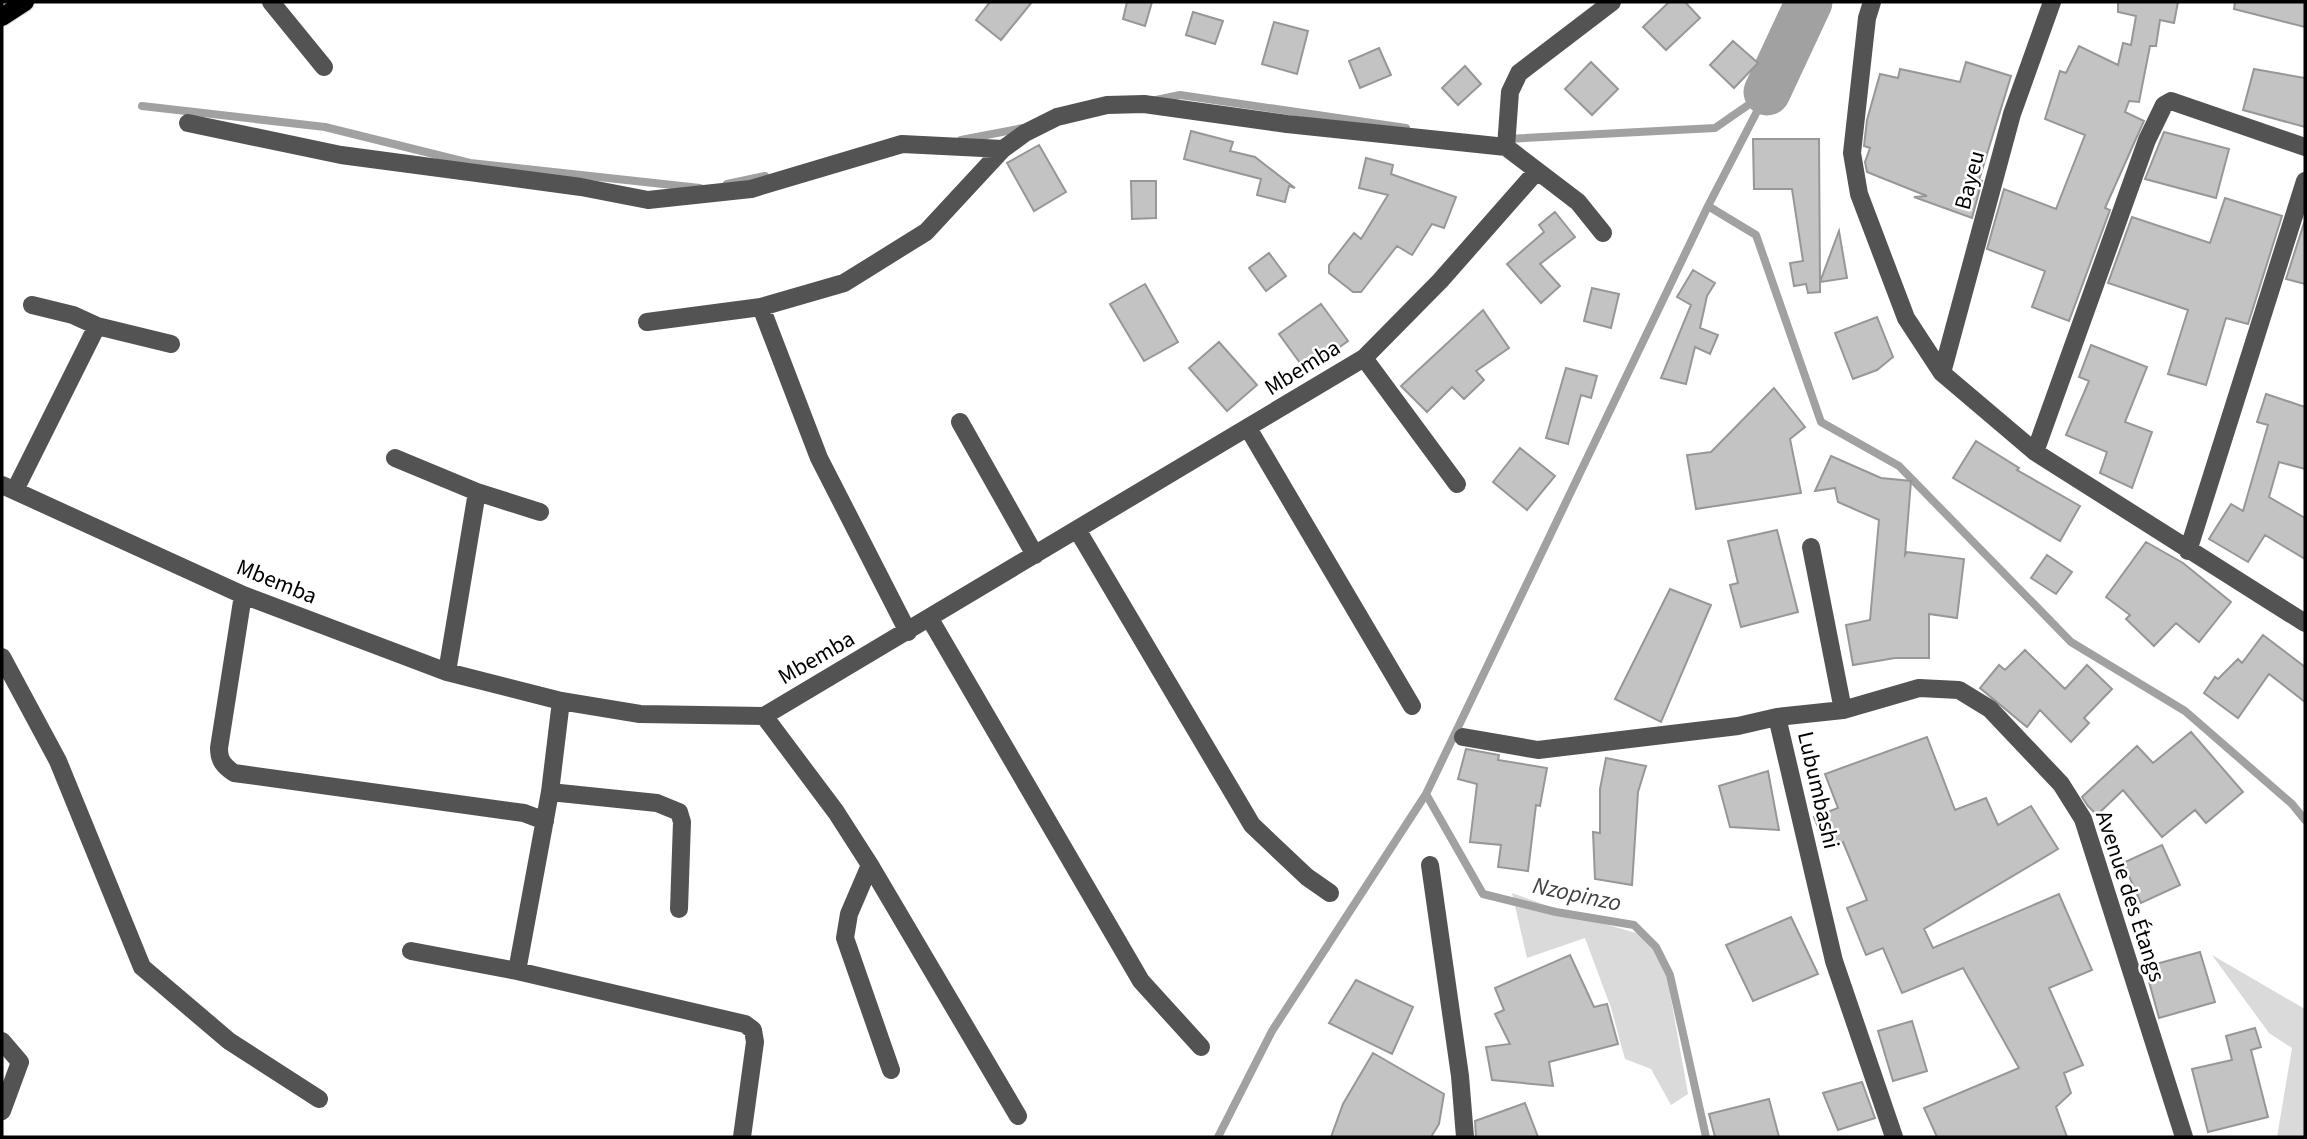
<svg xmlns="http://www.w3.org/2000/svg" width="2307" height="1139" font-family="'Source Sans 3',sans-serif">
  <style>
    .green { fill: #dadada }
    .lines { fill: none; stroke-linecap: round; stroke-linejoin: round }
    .stream { stroke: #a1a1a1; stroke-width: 8 }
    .river { stroke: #a1a1a1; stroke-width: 47 }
    .building { fill: #c3c3c3; stroke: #979797; stroke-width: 2 }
    .major-casing { stroke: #dbdbdb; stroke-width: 20 }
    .minor { stroke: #535353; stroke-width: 18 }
    .major { stroke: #000; stroke-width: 18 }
    .labels { text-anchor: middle; stroke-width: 5; stroke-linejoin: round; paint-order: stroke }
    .street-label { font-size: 23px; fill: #000; stroke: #fff }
    .water-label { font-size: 24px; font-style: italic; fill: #424242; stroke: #fff }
  </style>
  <rect width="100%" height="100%" fill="#fff"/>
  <path class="green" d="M1512 893 1570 914 1643 935 1665 965 1688 1094 1671 1105 1651 1069 1625 1059 1611 1008 1585 938 1527 958Z
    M2212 955 2305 1009V1137H2277L2292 1048 2269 1033Z"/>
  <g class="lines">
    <path class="stream" d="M1156 100 1180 95 1406 128
      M142 106 325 127 470 163 700 188
      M1506 139 1715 128 1767 92
      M961 140 1023 128
      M727 184 765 176
      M1708 206 1756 235 1821 422 1899 466 2071 642 2185 711 2292 804 2305 820
      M1426 794 1483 894 1556 912 1634 925 1656 947 1670 975 1706 1137
      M1218 1137 1272 1031 1426 794 1708 206 1766 94"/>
    <path class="river" d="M1767 92 1809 2"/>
  </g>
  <path class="building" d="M990 2H1032L1001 40 976 20Z
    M1127 2H1152L1145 26 1123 19Z
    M1669 2H1685L1700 18 1666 50 1643 27Z
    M2118 2H2178L2174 23 2160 20 2156 46H2150L2139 102 2129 101 2125 112 2144 121 2105 208 2110 210 2069 321 2032 307 2045 271 1987 249 2004 189 2056 209 2085 135 2045 119 2060 71 2066 73 2079 46 2118 65 2123 43 2131 45 2136 16 2118 12Z
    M2235 2H2305V27L2234 9Z
    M1193 12 1223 21 1215 44 1186 35Z
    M1274 22 1308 31 1297 74 1262 64Z
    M1733 41 1758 63 1734 88 1710 65Z
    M1379 48 1391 75 1360 88 1349 61Z
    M1591 62 1618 89 1592 115 1565 89Z
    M1966 62 2011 76 1979 180 1982 181 1972 218 1914 197 1927 196 1867 172 1865 162 1870 148 1864 146 1867 120 1880 74 1898 78 1900 69 1960 82Z
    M1465 66 1481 84 1458 105 1442 88Z
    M2254 69 2305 78V127L2243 110Z
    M1191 131 1233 142 1230 151 1255 157 1295 188 1289 186 1285 202 1257 195 1261 179 1184 159Z
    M2164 132 2229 149 2216 198 2145 179Z
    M1753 139H1819L1820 282 1839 231 1847 278 1820 282V292L1808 293 1806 284 1794 286 1790 263 1803 261 1792 189H1754Z
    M1039 145 1066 192 1034 211 1007 163Z
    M1366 158 1393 165 1391 174 1456 197 1444 228 1432 224 1412 255 1397 246 1361 292H1353L1329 273V265L1354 233 1361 239 1388 195 1359 188Z
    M1131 181H1156V218L1132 219Z
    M2225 198 2282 216 2248 324 2226 318 2206 385 2168 374 2188 310 2108 283 2132 217 2210 243Z
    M1555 212 1575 237 1540 264 1560 286 1541 303 1507 264 1544 232 1539 225Z
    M2304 223H2305V284L2286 279Z
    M1269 253 1286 276 1266 291 1249 268Z
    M1693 270 1715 283 1707 296 1700 328 1718 335 1710 354 1695 347 1686 384 1661 378 1691 305 1677 297Z
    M1145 284 1178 342 1144 361 1110 304Z
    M1592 288 1619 294 1611 328 1584 321Z
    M1321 304 1348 341 1306 371 1279 334Z
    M1483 310 1509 348 1476 371 1484 380 1464 399 1452 387 1427 412 1401 386Z
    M1877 317 1893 357 1877 370 1853 379 1835 333Z
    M1219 342 1257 385 1227 411 1189 368Z
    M2091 345 2147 367 2125 422 2152 432 2132 488 2100 473 2107 452 2066 435 2089 381 2079 377Z
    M1566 368 1597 376 1591 398 1581 395 1568 444 1546 438Z
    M1774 388 1805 427 1790 439 1801 493 1696 509 1687 455 1711 452Z
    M2266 394 2305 407V469L2279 462 2269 497 2305 518V559L2265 535 2248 562 2209 539 2231 504 2243 511 2268 425 2257 422Z
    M1976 441 2019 468 2017 470 2080 506 2060 541 1953 478Z
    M1520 448 1555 476 1527 510 1493 482Z
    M1831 456 1881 478 1911 481 1905 555 1907 552 1964 559 1957 618 1929 614V658H1895L1853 665 1846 625 1870 620 1879 520 1838 502 1835 488 1815 491Z
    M1777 530 1798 612 1741 627 1730 585 1738 583 1728 541Z
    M2146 542 2183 563 2231 602 2199 642 2176 623 2154 646 2126 619 2130 615 2106 597Z
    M2047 555 2072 572 2056 594 2031 578Z
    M1670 589 1711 605 1661 722 1615 699Z
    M2263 635 2305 667V702L2269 674 2238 718 2204 693 2215 677 2218 679 2238 659 2242 663Z
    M2025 650 2065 689 2087 665 2112 689 2084 718 2089 723 2071 742 2040 710 2027 727 1980 688 1999 665 2005 670Z
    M2191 732 2243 792 2206 823 2195 810 2162 837 2123 790 2097 815 2088 806 2082 797 2137 746 2153 763Z
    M1927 737 1955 810 1986 798 1998 825 2031 806 2058 849 1924 929 1933 948 2059 894 2092 970 2049 988 2083 1065 2064 1073 2071 1093 2056 1107 2067 1137H1937L1924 1108 2019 1068 1963 968 1902 993 1883 948 1866 955 1847 908 1867 900 1843 842 1827 849 1814 817 1838 808 1825 774Z
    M1466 749 1499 755 1498 760 1547 768 1540 806 1536 805 1528 871 1498 867 1501 845 1470 842 1477 784 1458 779Z
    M1606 758 1646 766 1638 792 1632 885 1595 879 1593 832 1600 833V789Z
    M1768 771 1779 830 1730 827 1719 786Z
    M2162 845 2180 885 2141 903 2123 863Z
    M1791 917 1818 974 1753 1001 1726 945Z
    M2200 952 2215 1002 2159 1018 2145 967Z
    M1570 955 1594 1007 1607 1004 1618 1044 1549 1062 1553 1086 1492 1080 1486 1047 1510 1044 1495 1014 1504 1010 1495 988Z
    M1356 980 1413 1007 1392 1054 1329 1023Z
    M1912 1021 1927 1071 1893 1081 1878 1031Z
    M2255 1028 2261 1047 2251 1050 2268 1117 2208 1132 2192 1069 2232 1060 2226 1036Z
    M1373 1053 1444 1094 1439 1124 1431 1137H1331L1343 1104Z
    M1862 1082 1875 1118 1838 1130 1823 1093Z
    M1769 1099 1779 1137H1715L1709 1114Z
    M1525 1103 1538 1137H1476L1475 1121Z"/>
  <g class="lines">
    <defs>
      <path id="major" d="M2 17 25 2"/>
    </defs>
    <use href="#major" class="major-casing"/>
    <path class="minor" d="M271 2 324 67
      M1872 2 1867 18 1852 153 1859 194 1906 318 1942 373 2035 452 2305 623
      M188 123 341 155 581 187 648 200 751 189 902 144 1003 149
      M1506 147 1510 92 1519 73 1612 2
      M32 305 73 315 97 326 171 344
      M761 307 819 458 908 632
      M647 322 761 307 844 283 926 232 1003 149 1025 133 1057 117 1107 105 1144 104 1287 124 1506 147 1578 202 1603 233
      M1364 358 1457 484
      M1942 373 2012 114 2052 2
      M960 422 1035 555
      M1248 428 1412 706
      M2035 452 2147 140 2164 105 2171 101 2305 147
      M395 458 477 492 540 512
      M2 485 243 595 447 672 561 701 640 714 764 716 1364 358 1440 281 1537 171
      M15 490 97 326
      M1078 531 1252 825 1307 877 1330 893
      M1811 547 1843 710
      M2188 551 2305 181
      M243 595 219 748C219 761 224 766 234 773L524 813 545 821
      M930 619 1141 981 1201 1047
      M2 657 58 761 142 967 229 1041 319 1099
      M447 672 477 492
      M764 716 836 812 870 865 1018 1116
      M1777 717 1843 710 1919 688 1959 690 1990 709 2061 784 2083 819 2184 1137
      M1463 737 1538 750 1738 726 1777 717 1834 961 1894 1137
      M550 792 657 803 679 812 682 822 679 909
      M870 865 849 914 845 938 891 1070
      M1430 865 1460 1076 1465 1137
      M411 951 517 971 745 1024 753 1030 755 1042 742 1137
      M517 971 550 792 561 701
      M2 1041 20 1062 2 1111"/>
    <use href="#major" class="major"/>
  </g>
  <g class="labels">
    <g class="street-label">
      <text transform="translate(1969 180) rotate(-75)" y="8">Bayeu</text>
      <text transform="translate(1302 367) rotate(-32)" y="8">Mbemba</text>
      <text transform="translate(277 581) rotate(22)" y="8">Mbemba</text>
      <text transform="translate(816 657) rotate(-30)" y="8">Mbemba</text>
      <text transform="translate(1819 790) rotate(77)" y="8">Lubumbashi</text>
      <text transform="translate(2131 896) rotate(72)" y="8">Avenue des Étangs</text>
    </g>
    <g class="water-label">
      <text transform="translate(1577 894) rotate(12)" y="8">Nzopinzo</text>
    </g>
  </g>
  <rect width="2307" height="1139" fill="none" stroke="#000000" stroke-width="7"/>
</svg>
